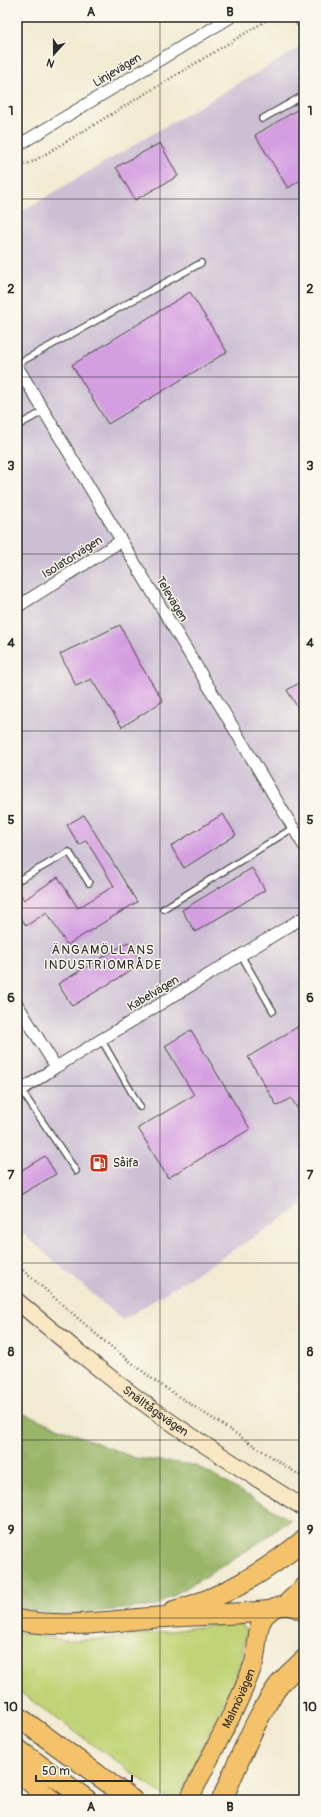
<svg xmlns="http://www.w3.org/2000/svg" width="321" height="1817" font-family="Pangolin,sans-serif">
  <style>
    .industrial { fill: #ccbfd4 }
    .green { fill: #c1d376; stroke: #767f50 }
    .forest { fill: #98b567; stroke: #627049 }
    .building { fill: #d49fe1 }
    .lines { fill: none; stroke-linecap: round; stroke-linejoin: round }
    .lane-casing { stroke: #494844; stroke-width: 8 }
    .street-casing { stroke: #494844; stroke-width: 13 }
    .secondary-casing { stroke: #494844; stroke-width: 18 }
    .primary-casing { stroke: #494844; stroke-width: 20 }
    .highway-casing { stroke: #494844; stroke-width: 22 }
    .path { stroke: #494844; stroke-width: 2.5; stroke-dasharray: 1 3; stroke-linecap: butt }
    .lane { stroke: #fff; stroke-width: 5.5 }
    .street { stroke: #fff; stroke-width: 11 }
    .secondary { stroke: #fae7c3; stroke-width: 16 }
    .primary { stroke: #f3c26a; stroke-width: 18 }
    .highway { stroke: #f3c26a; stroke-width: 20 }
    .grid { fill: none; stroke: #2b2b2b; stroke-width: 1; stroke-opacity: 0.55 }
    .labels { text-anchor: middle; stroke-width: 3; stroke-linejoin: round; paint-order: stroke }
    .street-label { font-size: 12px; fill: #2b2b2b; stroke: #fbf7ec }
    .poi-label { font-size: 12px; fill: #2b2b2b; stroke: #fbf7ec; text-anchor: start }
    .neighbourhood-label { font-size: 13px; letter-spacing: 1px; fill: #2b2b2b; stroke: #fbf7ec }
    .neatline { fill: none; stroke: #2b2b2b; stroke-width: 1.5 }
    .grid-label { font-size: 13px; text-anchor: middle; font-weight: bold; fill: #2b2b2b }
  </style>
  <rect width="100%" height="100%" fill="#fbf7ec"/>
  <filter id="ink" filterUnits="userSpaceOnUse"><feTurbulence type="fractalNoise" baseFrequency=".025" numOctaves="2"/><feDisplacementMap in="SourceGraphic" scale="8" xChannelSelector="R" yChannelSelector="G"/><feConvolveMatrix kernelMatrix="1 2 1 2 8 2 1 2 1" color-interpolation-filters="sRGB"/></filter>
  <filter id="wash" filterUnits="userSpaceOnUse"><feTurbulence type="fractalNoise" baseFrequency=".012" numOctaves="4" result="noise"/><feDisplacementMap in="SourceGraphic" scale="16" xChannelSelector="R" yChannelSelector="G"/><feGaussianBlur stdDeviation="0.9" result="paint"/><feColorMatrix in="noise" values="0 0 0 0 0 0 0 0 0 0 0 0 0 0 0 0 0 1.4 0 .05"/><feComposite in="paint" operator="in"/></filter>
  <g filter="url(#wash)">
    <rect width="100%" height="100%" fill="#f2ead1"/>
    <path class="industrial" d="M304 45V1203L287 1216 123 1320 17 1229V214Z"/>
    <path class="green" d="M241 1622 246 1631 242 1656 235 1679 177 1800H170L17 1690V1632C35 1635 56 1640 74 1640 130 1640 185 1627 241 1622Z"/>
    <path class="forest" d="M17 1411 135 1458 195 1465 291 1520 236 1558 156 1606 58 1615 17 1607Z"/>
    <g id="blocks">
      <path class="building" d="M297 110 304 123V178L288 188 255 135Z
        M160 143 178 176 135 200 116 167Z
        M190 292 227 352 108 424 72 365Z
        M120 625 138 661 163 701 122 727 91 679 76 686 60 654Z
        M304 680V718L287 690Z
        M223 814 236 835 184 868 171 846Z
        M84 815 137 902 67 945 47 912 26 926 17 911V888L24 900 58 877 78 908 114 886 86 840 79 845 67 825Z
        M252 868 265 890 195 932 182 910Z
        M128 942 142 964 72 1006 58 984Z
        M304 1023V1119L291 1098 277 1106 248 1057Z
        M191 1030 250 1129 168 1178 138 1128 194 1095 165 1046Z
        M45 1156 56 1174 17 1197V1173Z"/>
    </g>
  </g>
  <g filter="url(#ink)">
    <use href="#blocks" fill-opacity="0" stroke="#494844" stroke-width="1"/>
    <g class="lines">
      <defs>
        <path id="lane" d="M262 119 304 95
          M17 364 201 263
          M17 426 44 411
          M17 881 69 852 89 883
          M163 909 293 828
          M241 955 273 1011
          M101 1039 140 1107
          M21 1090 76 1171"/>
        <path id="street" d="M299 17 304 25
          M17 146 231 17
          M17 366 304 846
          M17 607 121 541
          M17 1004 56 1067
          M17 1093 56 1067 304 917"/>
        <g id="secondary">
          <path id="s1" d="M17 1301C61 1338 105 1375 152 1409 201 1444 253 1476 304 1508"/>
        </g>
        <g id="primary">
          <path id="s2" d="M189 1800C210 1754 238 1709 254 1662 259 1645 254 1623 270 1611 280 1602 293 1606 304 1612"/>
        </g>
        <path id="highway" d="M286 1605 304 1588
          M174 1611C222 1599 266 1571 304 1540
          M17 1620C58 1628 97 1623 138 1619 182 1615 226 1615 269 1611
          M17 1716 132 1800
          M17 1749 87 1800
          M17 1770 51 1800
          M222 1800C238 1763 253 1723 276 1689 284 1677 294 1670 304 1660"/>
      </defs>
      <use href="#lane" class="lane-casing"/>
      <use href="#street" class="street-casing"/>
      <use href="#secondary" class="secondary-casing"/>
      <use href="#primary" class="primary-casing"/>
      <use href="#highway" class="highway-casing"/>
      <path class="path" d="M17 168 34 161 272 17
        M17 1265 104 1341 155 1381 304 1478"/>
      <use href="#lane" class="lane"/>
      <use href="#street" class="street"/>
      <use href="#secondary" class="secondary"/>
      <use href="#primary" class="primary"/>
      <use href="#highway" class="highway"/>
    </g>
  </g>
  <path class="grid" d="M160 17V1800M17 199H304M17 377H304M17 554H304M17 731H304M17 908H304M17 1086H304M17 1263H304M17 1440H304M17 1618H304"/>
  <defs>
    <symbol id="fuel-square" viewBox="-11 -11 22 22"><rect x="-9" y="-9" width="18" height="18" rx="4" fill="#c8321e" stroke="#fbf7ec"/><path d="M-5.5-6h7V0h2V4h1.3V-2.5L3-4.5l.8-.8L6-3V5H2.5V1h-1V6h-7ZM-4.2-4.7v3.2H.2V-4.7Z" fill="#fff"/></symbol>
  </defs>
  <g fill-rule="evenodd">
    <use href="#fuel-square" x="88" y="1152" width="22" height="22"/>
  </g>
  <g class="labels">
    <g class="street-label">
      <text transform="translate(117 70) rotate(-31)" y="4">Linjevägen</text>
      <text transform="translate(72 557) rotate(-32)" y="4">Isolatorvägen</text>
      <text transform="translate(172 599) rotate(59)" y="4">Televägen</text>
      <text transform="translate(153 993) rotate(-31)" y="4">Kabelvägen</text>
      <text dy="4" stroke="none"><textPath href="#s1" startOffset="177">Snälltågsvägen</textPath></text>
      <text dy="4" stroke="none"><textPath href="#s2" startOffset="113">Malmövägen</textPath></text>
    </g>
    <g class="poi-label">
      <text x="113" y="1167">Såifa</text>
    </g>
    <g class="neighbourhood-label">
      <text x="103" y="954">ÄNGAMÖLLANS<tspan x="103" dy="15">INDUSTRIOMRÅDE</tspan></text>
    </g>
  </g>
  <rect width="321" height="1817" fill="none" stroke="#fbf7ec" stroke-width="44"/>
  <g transform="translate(54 54) rotate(201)" stroke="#fbf7ec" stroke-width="3" paint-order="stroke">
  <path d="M0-3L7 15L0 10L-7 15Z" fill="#2b2b2b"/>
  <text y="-6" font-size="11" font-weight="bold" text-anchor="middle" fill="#2b2b2b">N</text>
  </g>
  <path d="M36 1775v6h96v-6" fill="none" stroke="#2b2b2b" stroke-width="2"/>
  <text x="42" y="1775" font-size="12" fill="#2b2b2b" stroke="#fbf7ec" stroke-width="3" paint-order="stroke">50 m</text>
  <rect x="22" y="22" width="277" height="1773" class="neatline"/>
  <g class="grid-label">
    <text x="91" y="16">A</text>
    <text x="230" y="16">B</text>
    <text x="11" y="115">1</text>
    <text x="310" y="115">1</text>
    <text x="11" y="293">2</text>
    <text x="310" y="293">2</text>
    <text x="11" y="470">3</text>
    <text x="310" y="470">3</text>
    <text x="11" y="647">4</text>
    <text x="310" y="647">4</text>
    <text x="11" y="824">5</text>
    <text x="310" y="824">5</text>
    <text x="11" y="1002">6</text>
    <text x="310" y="1002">6</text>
    <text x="11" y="1179">7</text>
    <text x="310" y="1179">7</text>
    <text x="11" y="1356">8</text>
    <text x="310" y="1356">8</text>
    <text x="11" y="1534">9</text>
    <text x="310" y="1534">9</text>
    <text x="11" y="1711">10</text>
    <text x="310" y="1711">10</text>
    <text x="91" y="1811">A</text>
    <text x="230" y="1811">B</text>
  </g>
</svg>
